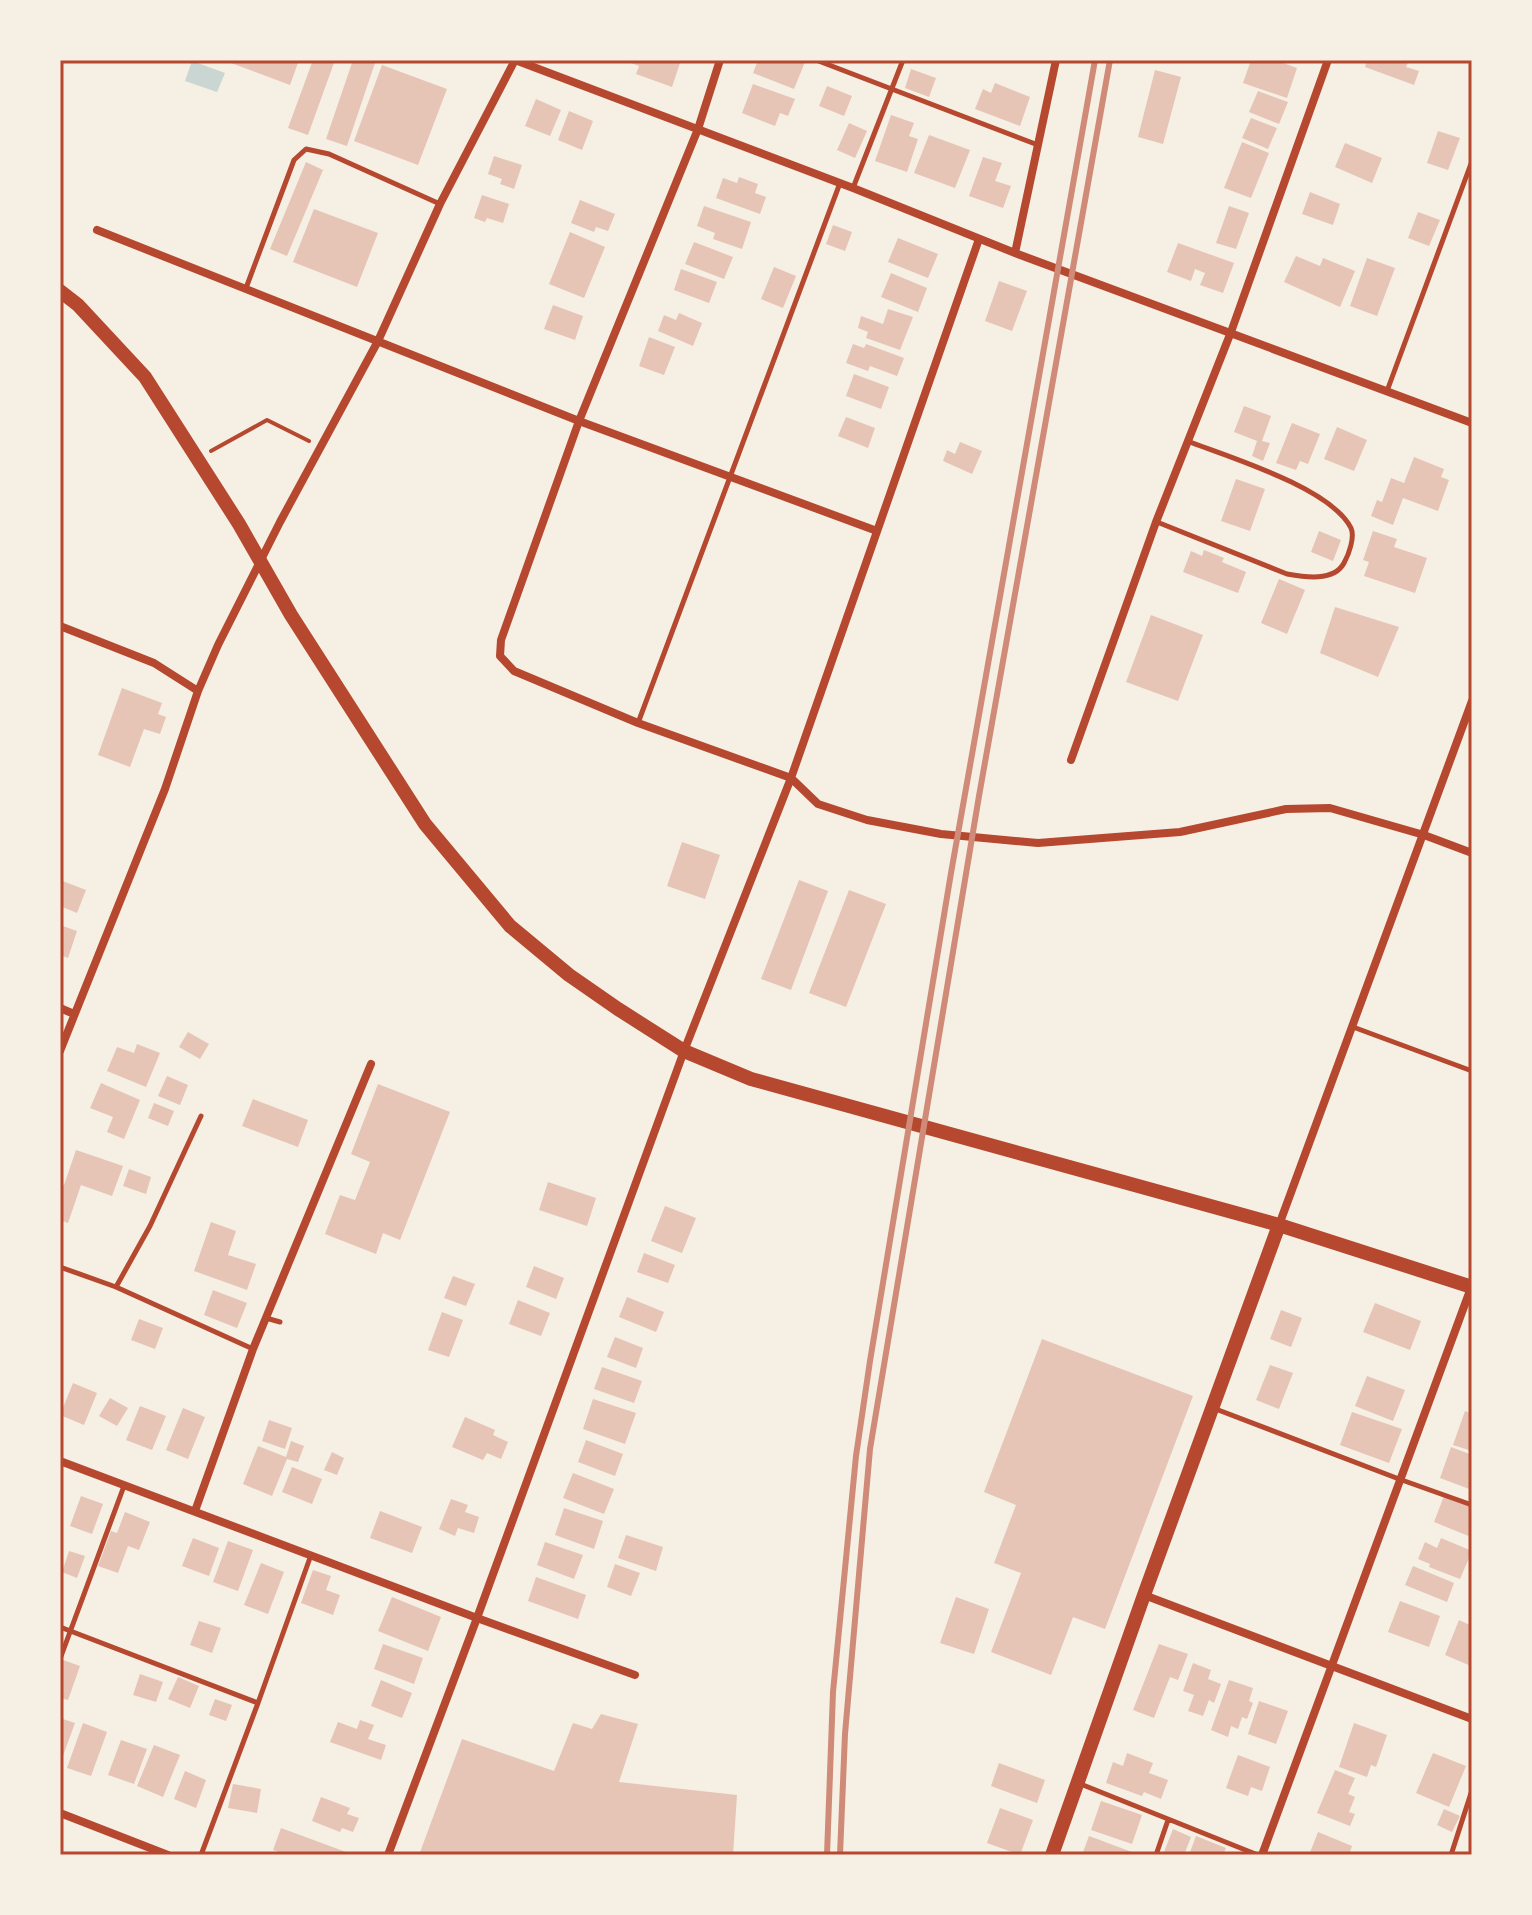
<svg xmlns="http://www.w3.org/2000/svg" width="1532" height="1915" font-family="'DM Sans',sans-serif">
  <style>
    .water { fill: #c9d6d2 }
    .building { fill: #e6c5b7 }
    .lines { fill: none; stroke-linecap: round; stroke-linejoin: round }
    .path { stroke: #b5482f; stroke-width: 4 }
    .service { stroke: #b5482f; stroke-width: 5 }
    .minor { stroke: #b5482f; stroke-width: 8 }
    .secondary { stroke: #b5482f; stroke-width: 14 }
    .rail { stroke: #cf8b77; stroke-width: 6 }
    .neatline { fill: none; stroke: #b5482f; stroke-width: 3 }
  </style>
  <rect width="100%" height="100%" fill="#f6efe4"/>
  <path class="water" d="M192 61 225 73 217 92 185 81Z"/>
  <path class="building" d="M223 60H299L290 85Z
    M313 60H335L308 135 288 128Z
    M353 60H376L347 146 326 139Z
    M623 60H681L672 87 636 74 639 66Z
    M758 60H800L805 62 794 89 753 73Z
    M1251 60H1275L1297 68 1287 98 1243 83Z
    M1367 60H1409L1406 67 1419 71 1414 85 1365 67Z
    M382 65 447 89 418 165 354 141Z
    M911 69 936 78 929 97 905 88Z
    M1155 70 1181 77 1163 144 1138 137Z
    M995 83 1030 97 1020 126 975 109 983 89 991 93Z
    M753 84 795 99 788 116 780 113 775 126 742 113Z
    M827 86 852 96 844 116 819 106Z
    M1258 91 1288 102 1279 124 1249 112Z
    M536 99 561 110 550 136 525 126Z
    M569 111 593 121 582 150 558 140Z
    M891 115 914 123 909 136 918 139 907 172 875 161Z
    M1251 118 1277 128 1268 149 1242 138Z
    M849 123 867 131 855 158 837 150Z
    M1438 131 1460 138 1448 170 1427 163Z
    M929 135 970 150 955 188 914 173Z
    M1242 142 1269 153 1251 198 1224 188Z
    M1345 143 1382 158 1372 183 1335 167Z
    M494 156 522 165 514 189 500 184 502 179 488 174Z
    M983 157 1002 163 995 181 1011 186 1003 208 969 196Z
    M306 162 323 170 287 256 270 249Z
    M739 177 758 184 755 193 766 197 760 214 716 198 723 178 737 183Z
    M1310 192 1340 204 1333 225 1302 214Z
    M482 195 509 204 503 223 487 218 485 222 474 218Z
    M580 200 615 214 608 231 596 227 594 232 571 223Z
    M704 206 751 222 742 249 713 239 715 233 697 226Z
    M1229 206 1249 213 1236 249 1216 243Z
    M314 209 378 233 357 287 293 262Z
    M1418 212 1440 220 1429 246 1408 238Z
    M833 225 852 232 845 251 826 244Z
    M570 232 605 247 584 298 549 284Z
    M898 238 938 254 928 278 888 262Z
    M694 242 733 257 724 279 685 264Z
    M1178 243 1234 263 1223 293 1200 285 1205 273 1195 269 1191 281 1167 272Z
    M1296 256 1320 266 1323 258 1355 271 1340 307 1284 282Z
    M1367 258 1395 268 1377 316 1350 306Z
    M774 267 796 276 783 308 761 299Z
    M681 269 717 282 709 303 674 290Z
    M891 273 927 288 918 312 881 297Z
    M999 281 1027 291 1012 331 985 321Z
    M553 305 583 316 575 340 544 329Z
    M888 309 913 317 900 350 866 338 868 332 858 328 861 316 883 324Z
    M679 313 702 323 693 346 658 331 664 315 676 320Z
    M649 337 675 347 664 375 639 366Z
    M853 344 864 348 866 344 904 358 897 376 870 366 868 371 846 363Z
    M854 374 889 387 881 409 846 396Z
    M1244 406 1271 416 1262 441 1270 443 1263 461 1252 456 1257 441 1234 432Z
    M846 417 875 428 868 448 838 436Z
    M1292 423 1320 434 1308 464 1300 461 1296 470 1276 463Z
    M1337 427 1367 440 1354 471 1324 459Z
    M960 442 982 451 972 474 943 461 947 450 955 454Z
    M1414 457 1444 469 1441 477 1449 480 1438 511 1403 498 1393 525 1371 516 1377 500 1382 502 1391 478 1404 483Z
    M1236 479 1265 489 1250 531 1221 521Z
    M1319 531 1341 540 1333 561 1311 552Z
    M1373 531 1397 539 1394 547 1427 558 1415 593 1364 576 1369 562 1363 560Z
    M1204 550 1224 558 1222 562 1246 572 1238 593 1183 572 1191 551 1202 556Z
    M1279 579 1305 590 1287 634 1261 623Z
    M1335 607 1399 627 1378 677 1320 653Z
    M1151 615 1203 635 1178 701 1126 682Z
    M122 688 162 703 158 714 166 717 160 734 144 729 130 767 98 755Z
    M682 842 720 855 705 899 667 886Z
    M60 880 86 890 77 913 60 906Z
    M799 880 828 891 791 990 761 979Z
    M849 890 886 904 846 1007 809 993Z
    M60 925 77 931 68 958 60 955Z
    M188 1032 209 1044 200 1059 179 1047Z
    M137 1044 160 1053 146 1087 107 1071 117 1047 134 1053Z
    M167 1076 188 1085 180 1105 158 1096Z
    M101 1083 140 1100 124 1139 107 1132 113 1117 90 1108Z
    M378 1084 450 1112 400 1240 383 1233 376 1254 325 1234 340 1195 355 1200 370 1162 351 1154Z
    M253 1099 308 1120 298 1147 242 1126Z
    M154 1103 174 1111 168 1126 148 1118Z
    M76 1150 123 1166 112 1196 81 1185 68 1223 60 1220V1184L64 1185Z
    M129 1169 151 1177 146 1194 123 1186Z
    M548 1182 596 1198 587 1226 539 1210Z
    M665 1206 696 1218 682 1253 651 1241Z
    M211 1222 236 1231 228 1255 256 1264 247 1290 194 1271Z
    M644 1253 675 1265 668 1283 637 1272Z
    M534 1266 564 1278 556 1299 526 1287Z
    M453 1276 475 1284 466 1306 444 1298Z
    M213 1290 247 1303 237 1328 204 1315Z
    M627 1297 664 1312 656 1332 619 1317Z
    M518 1300 550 1313 541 1336 509 1324Z
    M1375 1303 1421 1321 1410 1350 1363 1332Z
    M1281 1310 1302 1318 1291 1347 1270 1339Z
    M442 1312 463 1320 449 1357 428 1350Z
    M139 1319 163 1328 155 1349 131 1340Z
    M615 1337 643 1348 636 1368 607 1357Z
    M1042 1339 1193 1396 1105 1629 1073 1617 1051 1675 991 1652 1021 1573 994 1563 1016 1505 984 1492Z
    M1270 1365 1293 1373 1279 1409 1256 1400Z
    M602 1367 642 1381 634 1403 594 1389Z
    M1367 1376 1405 1390 1393 1421 1355 1406Z
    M73 1383 97 1393 84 1425 60 1415Z
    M110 1398 128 1408 117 1426 99 1416Z
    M593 1399 636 1413 625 1444 583 1429Z
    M140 1406 166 1416 152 1450 126 1440Z
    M183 1408 205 1417 188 1459 166 1450Z
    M1465 1411 1472 1414V1451L1453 1445Z
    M1352 1412 1402 1429 1389 1463 1340 1445Z
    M465 1417 495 1430 493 1435 508 1442 501 1459 487 1453 483 1460 452 1447Z
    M269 1420 292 1428 285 1449 262 1441Z
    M586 1440 623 1454 615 1476 578 1462Z
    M291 1441 304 1446 298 1462 287 1459 272 1496 243 1484 258 1446 286 1457Z
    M1451 1447 1472 1455V1490L1440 1478Z
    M332 1452 344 1458 337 1475 324 1470Z
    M292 1467 322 1479 312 1504 282 1492Z
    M573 1473 614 1489 604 1514 563 1498Z
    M81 1496 103 1504 92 1534 70 1526Z
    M1444 1496 1472 1507 1471 1537 1434 1522Z
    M451 1499 468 1505 465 1512 479 1517 474 1533 458 1528 455 1536 439 1529Z
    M564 1508 603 1521 594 1549 555 1535Z
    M380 1511 422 1527 412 1553 370 1538Z
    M125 1512 150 1522 139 1550 128 1546 118 1573 98 1566 111 1531 117 1533Z
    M626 1535 663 1547 656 1571 618 1558Z
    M193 1538 219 1548 209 1576 182 1566Z
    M1441 1538 1472 1551 1460 1579 1429 1567 1430 1564 1418 1559 1425 1542 1437 1548Z
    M228 1541 253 1550 238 1591 213 1582Z
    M545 1542 583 1555 574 1579 537 1565Z
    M69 1551 85 1556 77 1578 62 1572Z
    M261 1563 284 1572 268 1614 244 1605Z
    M615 1564 640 1573 631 1596 607 1587Z
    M1413 1566 1454 1583 1447 1602 1405 1585Z
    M313 1570 331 1576 326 1590 340 1595 333 1615 301 1603Z
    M536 1577 586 1595 578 1619 528 1601Z
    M392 1597 441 1617 428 1651 378 1631Z
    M956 1597 989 1609 974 1654 940 1643Z
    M1400 1601 1440 1616 1429 1647 1388 1632Z
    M1459 1620 1472 1626 1471 1666 1445 1655Z
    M199 1621 221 1628 212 1653 190 1645Z
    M383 1644 423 1658 414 1684 374 1669Z
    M1159 1644 1188 1654 1178 1680 1170 1677 1154 1718 1133 1710Z
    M63 1660 80 1666 68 1700 60 1698V1668Z
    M1193 1663 1211 1670 1208 1679 1221 1684 1214 1703 1209 1700 1203 1716 1188 1711 1194 1695 1183 1691Z
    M140 1674 163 1682 156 1702 133 1695Z
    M178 1677 199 1686 190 1708 168 1699Z
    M381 1680 412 1693 402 1718 371 1706Z
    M1229 1680 1253 1688 1249 1701 1253 1703 1247 1719 1242 1717 1238 1729 1231 1726 1228 1737 1211 1730Z
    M215 1699 232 1705 226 1721 209 1715Z
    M1259 1701 1288 1711 1276 1744 1248 1734Z
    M601 1714 638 1724 619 1782 737 1795 733 1855H419L462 1739 554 1771 573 1723 592 1729Z
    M60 1718 75 1723 60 1764Z
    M360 1720 374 1725 368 1739 386 1745 381 1760 330 1742 338 1722 357 1729Z
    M83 1723 107 1732 91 1776 67 1768Z
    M1354 1723 1387 1735 1376 1767 1371 1765 1367 1777 1339 1767Z
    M121 1740 147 1749 134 1784 108 1775Z
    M154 1745 180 1755 163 1797 137 1786Z
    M1127 1753 1153 1763 1149 1773 1168 1780 1161 1799 1144 1792 1142 1796 1106 1783 1113 1762 1123 1766Z
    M1433 1753 1466 1766 1449 1807 1416 1793Z
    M1238 1755 1270 1767 1262 1791 1251 1787 1248 1796 1226 1788Z
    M999 1763 1045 1780 1037 1803 991 1786Z
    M1335 1770 1355 1778 1348 1794 1355 1797 1349 1812 1355 1814 1350 1826 1317 1813Z
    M185 1771 206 1780 196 1808 174 1799Z
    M233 1784 261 1789 257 1813 228 1808Z
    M321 1797 350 1808 347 1814 359 1818 353 1832 342 1828 340 1832 312 1821Z
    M1101 1801 1142 1815 1132 1844 1091 1830Z
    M1000 1808 1033 1820 1020 1855 987 1843Z
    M1444 1809 1460 1816 1452 1832 1437 1825Z
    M281 1828 346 1852 344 1855H288L273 1850Z
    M1173 1829 1191 1837 1184 1855H1171L1164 1852Z
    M1318 1832 1352 1846 1349 1855H1309Z
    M1089 1836 1132 1852 1131 1855H1082Z
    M1196 1836 1226 1848 1223 1855H1189Z"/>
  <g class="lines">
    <path class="path" d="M211 451 267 420 309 441"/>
    <path class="service" d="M816 60 1038 145
      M853 188 903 60
      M246 288 294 160 306 149 329 154 440 204
      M1387 391 1472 161
      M1157 522 1287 574C1304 577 1334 582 1344 563 1349 554 1355 537 1351 528 1331 488 1229 457 1187 441
      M638 723 840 183
      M1353 1027 1472 1071
      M60 1267 116 1287 253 1349
      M116 1287 150 1226 201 1116
      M266 1318 280 1322
      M1213 1408 1399 1479 1472 1505
      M60 1627 258 1703 311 1555
      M60 1659 124 1486
      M1078 1783 1258 1855
      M201 1855 258 1703
      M1156 1855 1168 1820
      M1451 1855 1472 1790"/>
    <path class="minor" d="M720 60 698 129 579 421 501 640 500 656 514 671 638 723 791 778 818 804 867 820 941 834 1038 843 1180 832 1286 809 1330 808 1424 835 1472 853
      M97 230 579 421 877 531
      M1015 253 1056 60
      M60 626 154 663 198 691
      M1071 760 1156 522 1231 332 1328 60
      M60 1008 74 1014
      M60 1051 165 789 198 691 218 645 280 522 378 341 440 204 515 60 853 188 1015 253 1472 423
      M1279 1225 1472 701
      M60 1461 477 1618 635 1675
      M195 1511 253 1349 371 1064
      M1144 1595 1472 1719
      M60 1813 168 1855
      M388 1855 477 1618 684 1051 791 778 979 239
      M1262 1855 1472 1285"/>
    <path class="secondary" d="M60 291 78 305 145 377 239 524 291 615 425 824 510 926 569 975 618 1009 684 1051 751 1079 1279 1225 1472 1287
      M1052 1855 1144 1595 1279 1225"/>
    <path class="rail" d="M827 1855 833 1692 856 1456 870 1361 951 873 1095 60
      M840 1855 845 1734 870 1449 979 796 1110 60"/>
  </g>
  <rect width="1532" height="1915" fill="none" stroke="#f6efe4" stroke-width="124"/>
  <rect x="62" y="62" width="1408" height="1791" class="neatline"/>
</svg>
